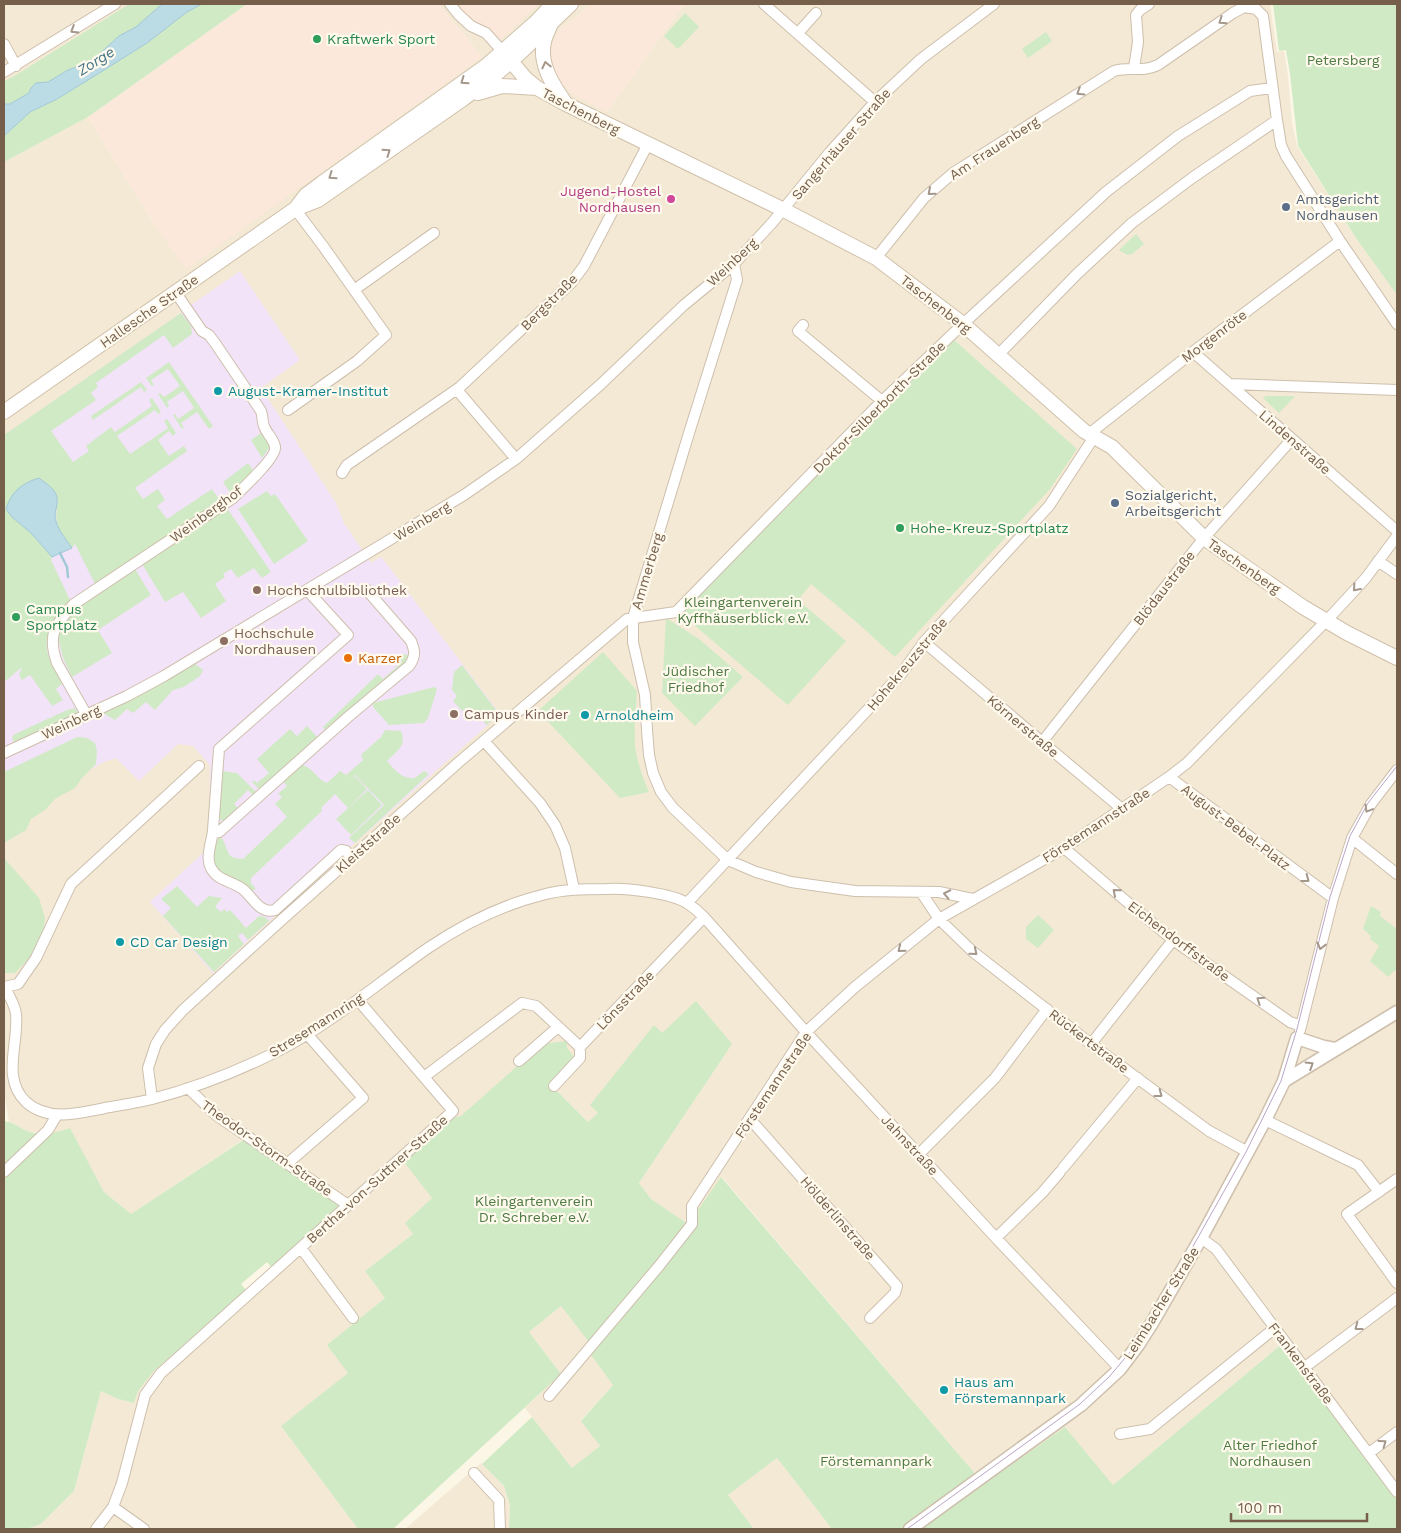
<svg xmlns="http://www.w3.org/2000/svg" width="1401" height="1533" font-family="'Work Sans',sans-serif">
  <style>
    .residential { fill: #f3e9d5 }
    .commercial { fill: #fce8da }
    .education { fill: #f3e3f8 }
    .green { fill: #d0eac5 }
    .water { fill: #bbdbe5; stroke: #a1c9d7 }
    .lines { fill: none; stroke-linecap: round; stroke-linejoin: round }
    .stream { stroke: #a1c9d7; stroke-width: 2.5 }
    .minor-casing { stroke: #cebfad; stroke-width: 12 }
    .tertiary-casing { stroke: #cebfad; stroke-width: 15 }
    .secondary-casing { stroke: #d0c0aa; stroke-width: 16 }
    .minor { stroke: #fff; stroke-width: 10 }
    .tertiary { stroke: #fff; stroke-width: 12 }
    .secondary { stroke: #fff; stroke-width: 14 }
    .tram { stroke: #baa5c6; stroke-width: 1 }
    .oneway { stroke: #a5978a }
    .leisure-dot { fill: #2e9e5b; stroke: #fffaed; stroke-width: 2 }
    .hotel-dot { fill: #d1479c; stroke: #fffaed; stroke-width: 2 }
    .service-dot { fill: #5c6f8a; stroke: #fffaed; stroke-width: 2 }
    .culture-dot { fill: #0f9aa8; stroke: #fffaed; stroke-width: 2 }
    .education-dot { fill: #8d6e63; stroke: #fffaed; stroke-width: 2 }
    .food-dot { fill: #e8710a; stroke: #fffaed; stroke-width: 2 }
    .labels { text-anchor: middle; stroke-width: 4.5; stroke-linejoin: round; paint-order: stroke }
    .leisure-label { font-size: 14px; fill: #27864d; stroke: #fffaed; text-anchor: start }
    .park-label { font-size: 14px; fill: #4d7a43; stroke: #fffaed }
    .street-label { font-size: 14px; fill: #755f4b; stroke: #fffaed }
    .hotel-label { font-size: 14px; fill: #b23c85; stroke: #fffaed; text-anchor: end }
    .service-label { font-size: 14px; fill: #4e5e75; stroke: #fffaed; text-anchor: start }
    .culture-label { font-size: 14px; fill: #0d838f; stroke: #fffaed; text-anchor: start }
    .education-label { font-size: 14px; fill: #785e54; stroke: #fffaed; text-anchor: start }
    .food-label { font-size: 14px; fill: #c56008; stroke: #fffaed; text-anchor: start }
    .water-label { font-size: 15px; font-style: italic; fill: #457588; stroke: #fffaed }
  </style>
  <rect width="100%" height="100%" fill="#fcf6e6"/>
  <path class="residential" d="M4 4H129L16 75 4 81Z
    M438 4H590L575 19 561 28 607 112 684 4H1270L1277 52 1284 51 1288 76 1292 122 1297 146 1356 238 1397 295V1497L1283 1343 1113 1485 1065 1427 984 1484 722 1177 688 1224 651 1199 639 1183 732 1044 661 1033 654 1025 591 1105 598 1113 588 1122 551 1085 461 1116 451 1118 432 1198 405 1223 413 1234 365 1271 385 1298 327 1345 349 1373 281 1426 358 1529H27L41 1524 74 1491 101 1391 118 1399 134 1403 138 1391 154 1371 272 1268 244 1139 131 1214 104 1192 70 1129 55 1134 30 1132 9 1122 4 1091V162L88 117 154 224 482 57Z
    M561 1306 595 1350 591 1355 613 1385 581 1420 600 1446 572 1468 525 1408 561 1374 529 1332Z
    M777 1458 832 1529H754L728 1495Z
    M481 1463 504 1486 510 1505 509 1529H405Z"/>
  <path class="commercial" d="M247 4H438L482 57 186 269 154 224 88 117Z
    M450 4H538L496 44Z
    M590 4H684L607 112 576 96 565 87 555 74 551 63 550 48 561 28 575 19Z"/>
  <path class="education" d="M240 271 300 360 261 388 336 503 344 523 371 563 381 557 390 568 500 714 346 851 213 973 150 902 204 852 209 826 210 765 193 746 178 744 139 781 116 758 104 762 4 819V435L181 313H184L192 308 191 305Z"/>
  <path class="green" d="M129 4H162L136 28 119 36 95 58 87 63 68 70 48 82 36 83 31 88 29 93 22 97 10 104H4V81L16 75Z
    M202 4H247L88 117 4 162V136L30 112 57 99 101 72 147 43 187 12Z
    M1273 4H1397V295L1356 238 1298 146 1290 74 1286 50 1279 51Z
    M685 13 699 27 678 49 664 36Z
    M1046 32 1052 41 1028 58 1022 49Z
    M1136 234 1144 244 1132 254 1127 255 1119 250Z
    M181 313 191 326 192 334 173 348 164 335 96 383 98 387 91 393 96 400 51 431 73 462 89 451 86 446 111 427 115 432 152 406 149 400 152 398 161 412 158 414 155 410 117 436 130 454 168 428 164 421 167 419 176 433 173 436 169 431 158 440 169 456 184 446 187 451 135 488 143 499 158 489 165 500 157 506 167 519 212 489 221 502 95 584 75 544 72 548C59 529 53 525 58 501H9L6 509 12 517 32 534 52 557 51 560 71 602C54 616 40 638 50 660 53 668 59 676 63 683L56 689 63 700 52 706 30 675 22 680 19 675 22 667 8 679 4 681V435Z
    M954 340 1077 449 1050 489 895 657 853 619 811 584 798 600 846 641 788 705 680 613 886 403Z
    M169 362 213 426 209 429 197 412 181 423 184 428 182 429 173 415 175 414 178 419 194 408 183 391 167 402 169 406 167 408 158 394 160 393 164 397 180 386 168 369 151 380 154 385 152 386 146 378Z
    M141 382 147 390 144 392 141 387 93 420 91 416Z
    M1266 396H1295L1279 413 1263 398Z
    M264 431 270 447 262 458 251 440Z
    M248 463 255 473 231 494 223 482Z
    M267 491 271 496 275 494 308 541 274 564 238 509Z
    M227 508 271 572 262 578 254 568 238 578 231 569 223 574 225 577 215 584 226 601 201 618 183 592 165 602 142 564Z
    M135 569 151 595 98 630 112 653 72 677 63 658 57 633 73 610Z
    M666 618 699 639 743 677 695 726 662 693Z
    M603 652 637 691C636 709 634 728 635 746 637 762 643 778 649 792L620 798 538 711Z
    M404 654 410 656V660L327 732 323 727 378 674 383 679 402 662 398 657Z
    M195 664 203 670 200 676 184 687 173 690 155 710 146 702 133 713 127 709 115 720 101 712 188 665Z
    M462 665 499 714 487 725C482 719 473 711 467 707L462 711 453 701 457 696 452 690 454 672Z
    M434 687 437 689 428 718 424 723 389 725 373 707V703Z
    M75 708 79 716 14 744 12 737 15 734 67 710Z
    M307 726 319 739 261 791 252 782 254 780 257 783 269 773 257 759 290 729 297 736Z
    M385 730 401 731C407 746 397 751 387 761 393 768 402 780 414 778 417 777 421 773 424 771L429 774 355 843 349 838 384 805 355 775 349 781 355 776 367 789 348 808 335 794 321 808 322 811 251 878V883L256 889 252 891C248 887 244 883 239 881 223 874 212 872 214 851 215 844 216 841 220 836 230 847 223 859 243 859L287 817 275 804 282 797 278 794 287 786 281 779 299 764C314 767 315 778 327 783L340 771 346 775 363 760 361 755 381 737Z
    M77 737 87 738 95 743 97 751 96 764 82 778 75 788 55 799 45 810 31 819 26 830 4 843V772Z
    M222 771 237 773 258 794 255 797 248 790 234 804 240 810 224 821 219 819 217 813Z
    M368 790 382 805 351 835 336 819Z
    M4 847 5 859 39 898 45 918 43 935 32 955 15 973H4Z
    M177 886 197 907 209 896 222 898 215 907 221 912 224 909 227 912 230 910 246 928 259 916 265 917 269 921 248 940 242 933 238 936 244 944 214 972 163 916 171 908 161 899Z
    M1371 906 1381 912 1380 916 1397 929V970L1394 971 1388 977 1370 961 1379 946 1370 939 1371 936 1363 929Z
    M1038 915 1054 930 1038 948 1026 939V927Z
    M696 1001 732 1044 639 1183 651 1199 688 1224 721 1177 984 1484 1065 1427 1113 1485 1283 1343 1397 1497V1529H832L777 1458 728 1495 754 1529H509L510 1505 504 1486 482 1464 532 1417 572 1468 600 1446 581 1421 613 1385 591 1355 595 1350 561 1306 529 1332 561 1374 393 1529H358L281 1426 348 1373 327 1345 385 1298 365 1271 413 1234 405 1223 432 1198 404 1162 451 1118 461 1116 542 1044 567 1041V1048L575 1058 551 1085 588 1122 598 1113 590 1105 654 1025 662 1033Z
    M4 1121C14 1122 21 1129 30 1132 43 1135 57 1133 70 1128L104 1192 131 1214 245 1139 340 1206 272 1268 267 1262 241 1284 246 1290 154 1371 138 1391 134 1403 118 1399 101 1391 74 1491 41 1524 27 1529H4Z"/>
  <path class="water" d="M162 4H202L187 12 147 43 101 72 57 99 30 112 4 136V104H10L22 97 29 93 31 88 36 83 48 82 68 70 87 63 95 58 119 36 136 27Z
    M39 478C48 485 59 491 57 503 57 507 55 511 55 515 55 527 66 539 72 548L52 557 32 534 12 517 6 509C11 492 22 483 39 478Z"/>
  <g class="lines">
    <path class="stream" d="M60 553 67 567 68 577"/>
    <defs>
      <path id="minor" d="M450 4 458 14 471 26 486 33 503 52
        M764 4 875 102
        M798 33 816 13
        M4 44 16 66
        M1134 68 1138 42 1136 15 1140 10 1149 4
        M4 72 115 4
        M876 258 924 198 953 173 1114 71C1131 66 1141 73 1158 65L1233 13 1244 7 1256 9 1263 16 1277 120 1281 145 1286 156 1340 241 1397 324
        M734 264 737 280 689 433 633 618V642L645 695 647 730 649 755 653 773 661 792 673 808 728 860 756 872 791 882 855 891 939 892 973 899
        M354 290 434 233
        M803 325 798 331 882 401
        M1193 352 1397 531
        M998 355 1077 274 1132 223 1192 178 1277 120
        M1230 384 1397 390
        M457 390 516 459
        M288 410 357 361 386 335 323 246 295 209
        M1089 434 1198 348 1340 241
        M342 473 347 465 460 387 572 282 584 266 648 144
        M1378 561 1397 574
        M307 590 348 635 219 749C217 776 215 803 213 830 212 842 205 857 211 868 218 882 235 881 245 891 254 900 261 914 275 910L341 850 346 851 352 858
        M924 642 1042 742 1122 809
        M86 714 57 663C47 635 55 624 74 604L233 498C241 490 277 457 275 447 274 439 266 433 264 426 262 421 263 416 261 411L215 343 209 335 202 331 176 293
        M484 741 540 803 555 825 565 848 574 889
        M1042 742 1204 538 1292 439
        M4 753 127 696 164 676 464 495 516 459 600 385 684 305 734 264 772 223 830 152 875 102 921 59 994 4
        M1169 777 1333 898
        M213 833 219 832 348 717 409 666C416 656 415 651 411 641L366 589
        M1352 838 1397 874
        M1064 848 1126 901 1173 940 1290 1022 1301 1026
        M921 892 939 919 972 951 1091 1044 1209 1131 1248 1152
        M687 903 902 673 924 642 1049 506 1094 437
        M4 987C9 995 15 1005 16 1014 19 1044 1 1078 26 1102 48 1122 79 1113 105 1108 121 1105 136 1103 152 1099 195 1088 238 1071 278 1051 332 1023 378 983 428 948 462 925 502 905 542 895 563 889 585 889 607 889 627 888 670 893 687 903 693 907 699 912 704 917L806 1032 996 1238 1120 1369
        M4 987 18 984 36 958 71 884 199 766
        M1300 1030 1333 898 1352 838 1371 804 1397 770
        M1091 1044 1173 940
        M519 1061 558 1027
        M424 1077 522 1003 536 1006 580 1047
        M995 1078 1047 1009
        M554 1086 580 1058V1047L704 917
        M188 1088 216 1115 348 1205
        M152 1099 148 1068 156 1044 165 1030 183 1010 276 925 459 762 627 619 676 612 882 401 963 324 1106 192 1178 136 1250 91 1272 88
        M750 1119 897 1286 895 1293 870 1318
        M1265 1120 1358 1165 1379 1192
        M919 1154 993 1080
        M288 1163 363 1098 307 1034
        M1063 1168 1138 1078
        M4 1172 48 1130 57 1115
        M1397 1179 1347 1214 1397 1283
        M996 1238 1042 1193 1060 1172
        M1201 1238 1216 1249 1397 1492
        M301 1248 353 1318
        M1305 1367 1397 1298
        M549 1396 659 1266 692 1224V1206L806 1032 855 987 939 919 1064 848 1169 777 1187 763 1330 617 1365 579 1397 536
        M1120 1434 1150 1429 1275 1328
        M1369 1453 1397 1432
        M474 1473 499 1500 500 1529
        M113 1507 144 1529
        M96 1529 113 1507 122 1483 145 1395 161 1373 453 1111 358 1000"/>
      <path id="tertiary" d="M1284 1081 1397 1012
        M910 1529 1081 1405 1120 1369 1138 1345 1152 1323 1201 1238 1265 1120 1284 1081 1297 1038 1324 1047 1335 1049"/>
      <path id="secondary" d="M550 26C548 31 545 36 544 42 539 63 552 84 564 101
        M503 52 526 79 537 88 566 104 784 210 876 258 963 324 1084 431 1112 447 1204 538 1303 607 1347 633 1397 658
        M478 93 502 86 537 88
        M296 208 306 195 322 183 486 66 536 22 553 4
        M4 412 295 209 318 200 463 99 494 76 521 52 571 4"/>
    </defs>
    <use href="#minor" class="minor-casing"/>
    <use href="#tertiary" class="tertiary-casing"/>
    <use href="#secondary" class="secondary-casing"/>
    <use href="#minor" class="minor"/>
    <use href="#tertiary" class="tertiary"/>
    <use href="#secondary" class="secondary"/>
    <path class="tram" d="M907 1529 1080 1404 1109 1377 1136 1345 1178 1273 1246 1152 1281 1081 1297 1029 1330 897 1350 836 1368 803 1397 766"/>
  </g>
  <defs><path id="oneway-chevron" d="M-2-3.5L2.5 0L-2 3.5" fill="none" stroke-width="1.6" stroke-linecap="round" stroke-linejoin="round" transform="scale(1.25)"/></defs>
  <g class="oneway">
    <use href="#oneway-chevron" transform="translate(1222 21) rotate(146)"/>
    <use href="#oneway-chevron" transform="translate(74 30) rotate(148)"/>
    <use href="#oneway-chevron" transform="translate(546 65) rotate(-103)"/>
    <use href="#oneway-chevron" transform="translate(464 81) rotate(145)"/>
    <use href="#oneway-chevron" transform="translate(1080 92) rotate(148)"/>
    <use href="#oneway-chevron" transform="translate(387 152) rotate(-35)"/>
    <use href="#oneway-chevron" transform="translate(332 176) rotate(145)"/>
    <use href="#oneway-chevron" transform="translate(931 192) rotate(139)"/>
    <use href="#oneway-chevron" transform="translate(1356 588) rotate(132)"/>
    <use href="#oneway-chevron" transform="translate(1368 809) rotate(121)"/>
    <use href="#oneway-chevron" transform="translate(1306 879) rotate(37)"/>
    <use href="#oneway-chevron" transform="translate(1116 892) rotate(-139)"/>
    <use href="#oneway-chevron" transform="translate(947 894) rotate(-168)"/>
    <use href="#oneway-chevron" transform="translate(1321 946) rotate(104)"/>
    <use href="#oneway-chevron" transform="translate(901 949) rotate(141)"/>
    <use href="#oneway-chevron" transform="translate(974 952) rotate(40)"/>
    <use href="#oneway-chevron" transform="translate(1260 1000) rotate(-146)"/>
    <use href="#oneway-chevron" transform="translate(1310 1065) rotate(-32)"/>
    <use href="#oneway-chevron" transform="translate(1159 1094) rotate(37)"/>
    <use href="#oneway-chevron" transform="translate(1358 1327) rotate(143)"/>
    <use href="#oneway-chevron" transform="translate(1383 1443) rotate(-36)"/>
  </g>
  <g class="leisure-dot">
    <circle cx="317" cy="39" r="5"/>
    <circle cx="900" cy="528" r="5"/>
    <circle cx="16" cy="617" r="5"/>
  </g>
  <circle class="hotel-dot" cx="671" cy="199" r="5"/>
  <g class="service-dot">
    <circle cx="1286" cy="207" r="5"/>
    <circle cx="1115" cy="503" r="5"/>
  </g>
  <g class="culture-dot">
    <circle cx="218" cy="391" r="5"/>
    <circle cx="585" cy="715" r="5"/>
    <circle cx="120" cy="942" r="5"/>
    <circle cx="944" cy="1390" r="5"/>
  </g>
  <g class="education-dot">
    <circle cx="257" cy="590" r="5"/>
    <circle cx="224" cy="641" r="5"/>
    <circle cx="454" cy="714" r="5"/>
  </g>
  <circle class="food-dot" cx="348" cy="658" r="5"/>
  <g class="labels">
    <g class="leisure-label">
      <text x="327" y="44">Kraftwerk Sport</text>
      <text x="910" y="533">Hohe-Kreuz-Sportplatz</text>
      <text x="26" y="614">Campus<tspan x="26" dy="16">Sportplatz</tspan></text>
    </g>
    <g class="park-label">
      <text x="1343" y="65">Petersberg</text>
      <text x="743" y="607">Kleingartenverein<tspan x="743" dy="16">Kyffhäuserblick e.V.</tspan></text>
      <text x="696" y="676">Jüdischer<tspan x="696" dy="16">Friedhof</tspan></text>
      <text x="534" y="1206">Kleingartenverein<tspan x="534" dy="16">Dr. Schreber e.V.</tspan></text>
      <text x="1270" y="1450">Alter Friedhof<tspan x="1270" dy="16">Nordhausen</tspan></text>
      <text x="876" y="1466">Förstemannpark</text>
    </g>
    <g class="street-label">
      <text transform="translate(581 111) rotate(27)" y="5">Taschenberg</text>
      <text transform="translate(841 144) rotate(-49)" y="5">Sangerhäuser Straße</text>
      <text transform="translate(994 148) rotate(-33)" y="5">Am Frauenberg</text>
      <text transform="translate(732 262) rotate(-43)" y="5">Weinberg</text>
      <text transform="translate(549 302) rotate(-45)" y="5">Bergstraße</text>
      <text transform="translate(936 304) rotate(38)" y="5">Taschenberg</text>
      <text transform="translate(149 311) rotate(-35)" y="5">Hallesche Straße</text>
      <text transform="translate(1214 336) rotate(-37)" y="5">Morgenröte</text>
      <text transform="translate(879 407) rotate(-45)" y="5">Doktor-Silberborth-Straße</text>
      <text transform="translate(1295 442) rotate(41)" y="5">Lindenstraße</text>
      <text transform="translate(206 514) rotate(-36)" y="5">Weinberghof</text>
      <text transform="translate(422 521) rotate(-31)" y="5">Weinberg</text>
      <text transform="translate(1244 566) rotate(35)" y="5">Taschenberg</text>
      <text transform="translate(647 571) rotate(-73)" y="5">Ammerberg</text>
      <text transform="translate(1164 588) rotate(-52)" y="5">Blödaustraße</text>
      <text transform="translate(907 664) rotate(-50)" y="5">Hohekreuzstraße</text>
      <text transform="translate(71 722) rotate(-25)" y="5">Weinberg</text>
      <text transform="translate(1023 726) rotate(40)" y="5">Körnerstraße</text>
      <text transform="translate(1096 825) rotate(-33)" y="5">Förstemannstraße</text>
      <text transform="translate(1236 827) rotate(37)" y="5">August-Bebel-Platz</text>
      <text transform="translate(368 843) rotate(-42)" y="5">Kleiststraße</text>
      <text transform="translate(1179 941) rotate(37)" y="5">Eichendorffstraße</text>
      <text transform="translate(625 1000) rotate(-46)" y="5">Lönsstraße</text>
      <text transform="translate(316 1025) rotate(-32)" y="5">Stresemannring</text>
      <text transform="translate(1089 1041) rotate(37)" y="5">Rückertstraße</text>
      <text transform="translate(773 1085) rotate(-56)" y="5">Förstemannstraße</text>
      <text transform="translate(910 1145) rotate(47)" y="5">Jahnstraße</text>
      <text transform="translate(267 1148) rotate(35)" y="5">Theodor-Storm-Straße</text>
      <text transform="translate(377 1179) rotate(-42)" y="5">Bertha-von-Suttner-Straße</text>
      <text transform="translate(838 1218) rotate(49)" y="5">Hölderlinstraße</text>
      <text transform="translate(1161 1303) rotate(-58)" y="5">Leimbacher Straße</text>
      <text transform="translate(1301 1363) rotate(53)" y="5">Frankenstraße</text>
    </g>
    <g class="hotel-label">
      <text x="661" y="196">Jugend-Hostel<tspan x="661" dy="16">Nordhausen</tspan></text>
    </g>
    <g class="service-label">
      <text x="1296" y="204">Amtsgericht<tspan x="1296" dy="16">Nordhausen</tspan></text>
      <text x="1125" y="500">Sozialgericht,<tspan x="1125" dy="16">Arbeitsgericht</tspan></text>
    </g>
    <g class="culture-label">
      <text x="228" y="396">August-Kramer-Institut</text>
      <text x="595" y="720">Arnoldheim</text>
      <text x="130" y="947">CD Car Design</text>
      <text x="954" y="1387">Haus am<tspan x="954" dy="16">Förstemannpark</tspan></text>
    </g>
    <g class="education-label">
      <text x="267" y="595">Hochschulbibliothek</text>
      <text x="234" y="638">Hochschule<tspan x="234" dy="16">Nordhausen</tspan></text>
      <text x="464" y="719">Campus Kinder</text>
    </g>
    <g class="food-label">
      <text x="358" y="663">Karzer</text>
    </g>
    <g class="water-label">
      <text transform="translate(96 61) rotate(-32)" y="5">Zorge</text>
    </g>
  </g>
  <rect width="1401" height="1533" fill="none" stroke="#755f4b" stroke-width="10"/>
  <path d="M1231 1513v8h136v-8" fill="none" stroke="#755f4b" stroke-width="2.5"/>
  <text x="1238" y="1513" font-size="15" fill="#755f4b" stroke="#fffaed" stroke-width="4" paint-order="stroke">100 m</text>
</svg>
